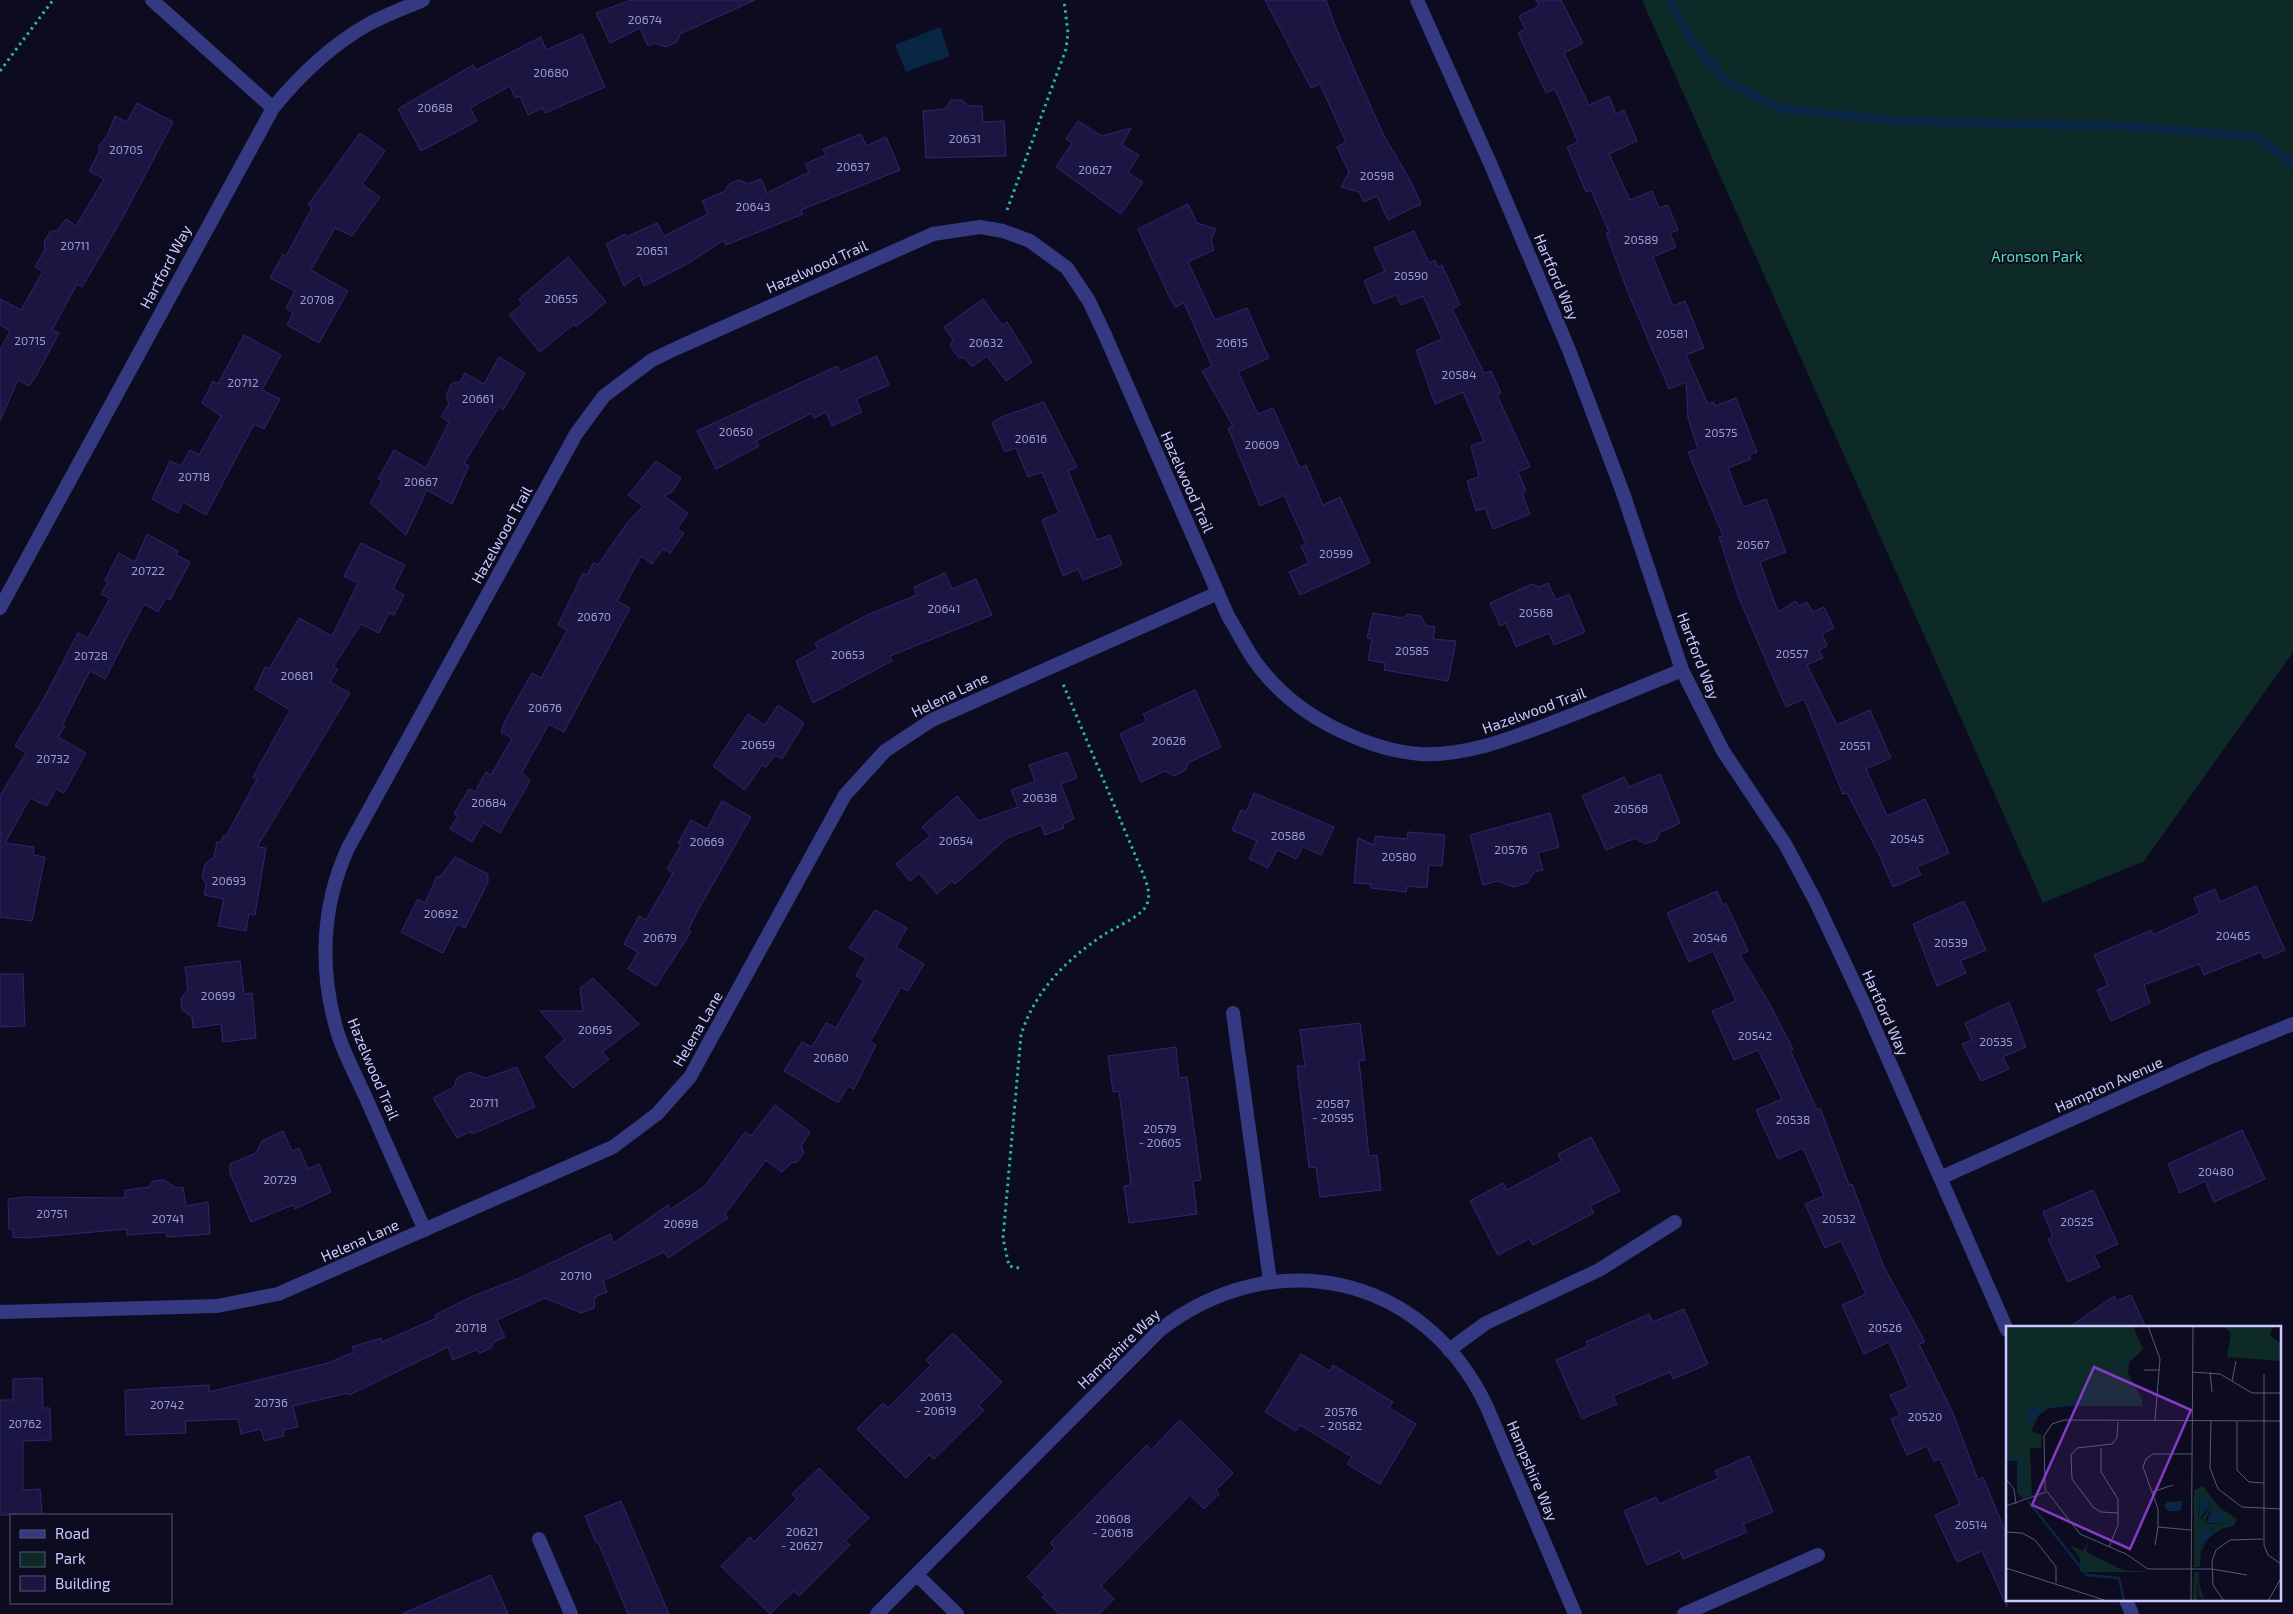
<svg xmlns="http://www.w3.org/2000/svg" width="2293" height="1614" font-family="'Exo 2',sans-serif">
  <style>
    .green { fill: #0e2a26 }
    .water { fill: #092745 }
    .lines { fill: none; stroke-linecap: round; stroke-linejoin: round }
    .stream { stroke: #092745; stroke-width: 9 }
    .building { fill: #1b1641; stroke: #2e276f }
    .path { stroke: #27b69e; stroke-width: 3; stroke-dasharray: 2.5 4; stroke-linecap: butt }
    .service { stroke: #343981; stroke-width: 14 }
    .minor { stroke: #343981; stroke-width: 14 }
    .labels { text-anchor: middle; stroke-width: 4; stroke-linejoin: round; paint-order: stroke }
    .number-label { font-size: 12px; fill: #9e9dd0 }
    .park-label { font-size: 15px; fill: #50e4b0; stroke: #0d0b20 }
    .street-label { font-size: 15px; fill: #cacaff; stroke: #0d0b20 }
    .inset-river { fill: none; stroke: #092745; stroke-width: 2.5 }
    .inset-road { fill: none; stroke: #595779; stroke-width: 1 }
    .view { fill: #833cc5; fill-opacity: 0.15; stroke: #833cc5; stroke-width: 2.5 }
    .inset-edge { fill: none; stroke: #cacaff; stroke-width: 2.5 }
  </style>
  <rect width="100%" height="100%" fill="#0d0b20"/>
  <path class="green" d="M1642 0H2293V652L2144 861 2043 903Z"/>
  <path class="water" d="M940 27 950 56 906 72 895 45Z"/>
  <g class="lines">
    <path class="stream" d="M1670 0 1690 38 1725 80 1779 108 1897 121 2123 126 2257 137 2293 164"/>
  </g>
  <path class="building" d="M631 0H755L680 34 677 42 666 47 654 43 648 46 640 28 610 43 596 13Z
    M1265 0H1326L1336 28 1383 134 1410 180 1421 204 1388 220 1377 196 1364 202 1359 192 1341 187 1349 172 1337 147 1346 142 1320 84 1311 88Z
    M1536 0H1561L1583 43 1564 53 1589 105 1609 96 1616 114 1624 110 1637 141 1609 154 1630 200 1652 191 1659 208 1668 205 1678 230 1670 233 1676 247 1653 257 1673 306 1685 301 1704 348 1686 355 1708 404 1714 402 1715 406 1736 398 1757 452 1749 455 1751 459 1728 468 1743 507 1766 499 1786 552 1760 562 1778 612 1796 601 1799 606 1807 602 1813 612 1824 607 1834 628 1822 634 1827 646 1819 650 1823 658 1807 665 1837 725 1870 710 1891 758 1866 769 1887 816 1925 799 1949 853 1917 867 1921 875 1893 887 1878 852 1847 793 1843 794 1804 699 1786 707 1738 596 1719 537 1723 536 1688 452 1698 449 1688 418 1686 382 1669 389 1664 377 1629 295 1606 233 1609 232 1591 190 1586 192 1567 147 1578 142 1555 89 1546 93 1518 33 1525 29 1519 16 1539 6Z
    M582 34 605 87 545 113 543 108 528 115 520 96 515 98 510 86 470 108 477 121 421 151 398 109 473 65 476 70 541 37 546 50Z
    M951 100H962L969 106H982L983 122 1004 121 1006 156 926 158 923 111 945 109Z
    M137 103 173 122 123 217 82 287 77 284 52 330 59 333 36 376 29 386 18 380 0 421V350L10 331 0 325V299L21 310 43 271 35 267 45 249 44 242 50 232 58 230 66 219 76 226 104 179 89 171 99 152V146L107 136 115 116 127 122Z
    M1078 121 1102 136 1131 128 1122 145 1139 155 1128 173 1143 182 1121 214 1056 167 1072 143 1066 139Z
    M360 133 385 151 362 184 380 197 352 236 335 228 311 270 348 291 319 343 287 325 293 313 286 308 295 291 270 278 283 254 286 256 312 208 308 205Z
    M861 134 866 146 886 137 900 170 801 210 803 214 726 245 724 240 687 264 644 286 639 275 624 286 606 244 625 234 626 237 657 223 664 236 708 214 702 201 725 191 729 184 739 180 748 184 761 179 767 193 809 172 805 164 826 155 823 149Z
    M1188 204 1197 223 1216 229 1211 240 1214 250 1188 262 1215 320 1247 308 1269 358 1238 372 1258 414 1273 408 1300 468 1306 465 1323 505 1340 497 1370 563 1300 595 1289 572 1309 563 1301 546 1306 544 1284 495 1260 506 1228 428 1233 426 1202 371 1212 366 1184 303 1175 307 1168 294 1138 229Z
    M1414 231 1429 263 1435 260 1438 267 1442 265 1460 305 1452 309 1484 373 1491 371 1501 393 1497 395 1530 467 1518 472 1526 491 1522 493 1530 514 1493 529 1485 508 1476 511 1467 481 1479 477 1471 446 1484 441 1463 392 1435 404 1416 350 1442 339 1423 296 1401 305 1396 295 1374 304 1364 281 1385 271 1374 248Z
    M568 257 606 302 576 327 574 324 540 352 509 315 523 304 519 299Z
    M983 299 1002 325 1007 322 1032 362 1006 381 987 356 972 367 965 358H959L950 346 953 340 944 327Z
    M244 335 281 355 262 390 280 399 264 429 254 424 206 515 183 502 178 513 152 499 170 461 181 466 190 450 199 455 221 416 202 403 213 381 218 384Z
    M877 356 889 385 856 399 862 412 832 426 826 412 814 418 812 413 756 441 759 446 716 469 697 431 837 366 840 372Z
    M499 357 525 373 503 410 499 407 464 463 469 466 452 504 427 490 406 535 370 503 382 481 378 479 394 450 426 468 449 422 441 417 449 404 446 395 452 383 460 382 465 373 484 384Z
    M1044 402 1077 467 1068 471 1097 540 1110 535 1122 565 1083 580 1078 569 1063 576 1042 520 1059 513 1042 472 1028 477 1016 448 1005 452 992 423 1001 417Z
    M656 461 681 478 672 492 664 496 688 513 677 529 684 533 670 553 663 549 652 564 641 556 617 601 630 608 564 732 549 724 522 772 530 781 500 833 483 823 472 842 450 829 458 816 454 814 469 789 475 792 486 772 491 775 512 738 501 732 505 721 532 673 541 678 567 630 558 625 583 573 587 575 593 563 598 565 627 523 643 506 628 495Z
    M147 534 178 551 176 555 190 562 170 600 166 598 158 612 144 604 105 679 90 671 62 725 65 726 58 737 86 753 64 793 56 789 47 806 30 798 5 843 34 847 33 855 45 857 32 921 0 917V796L26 753 15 746 43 700 78 633 88 638 110 598 101 594 108 582 105 580 119 553 135 562Z
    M361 543 405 565 393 589 404 595 394 615 389 613 379 633 361 624 333 667 338 669 330 682 350 693 257 847 266 848 255 915 249 914 246 931 218 926 224 899 204 895 206 884 202 877 205 864 214 857 217 842H221L223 836H226L257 779 253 777 290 710 255 689 265 667 269 669 299 618 332 636 358 583 344 576Z
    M945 573 952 589 976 579 992 615 890 656 892 661 813 703 796 661 818 649 815 643 867 615 917 595 914 587Z
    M1548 583 1556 600 1569 594 1585 632 1554 645 1549 633 1516 647 1506 623 1500 626 1490 603 1532 584 1539 587Z
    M1373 613 1402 618 1408 614 1421 616 1426 626 1435 627 1433 639 1456 641 1448 681 1384 670 1385 663 1368 660 1372 639 1367 638Z
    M1195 690 1221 747 1188 763 1186 770 1174 776 1165 771 1141 782 1120 734 1147 721 1143 714Z
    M778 705 804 723 782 759 775 755 766 767 762 765 745 790 713 766 748 714 765 725Z
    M1067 752 1077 778 1061 784 1074 819 1063 824 1064 828 1045 835 1041 825 1007 838 955 884 952 881 937 894 919 873 910 881 896 864 930 836 922 827 957 796 979 821 1018 807 1011 790 1035 781 1029 765Z
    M1660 774 1680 823 1659 833 1657 840 1645 844 1635 838 1606 850 1582 796 1624 777 1629 787Z
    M1254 793 1334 827 1321 855 1303 847 1296 859 1277 850 1268 868 1249 859 1257 841 1232 830 1241 810 1246 812Z
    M722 801 751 817 697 912 688 930 691 932 656 986 628 969 638 952 624 944 639 916 646 920 673 873 667 869 681 845 678 843 691 820 707 829Z
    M1550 813 1559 847 1538 853 1543 870 1534 872 1527 883 1514 887 1498 881 1483 885 1470 835Z
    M1408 832 1445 835 1442 866 1429 865 1427 888 1407 886 1406 892 1371 888V884L1354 883 1358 838 1374 845 1375 836 1407 839Z
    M455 857 488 874V882L465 928 457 924 443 953 401 932 418 899 425 903 437 876 440 877Z
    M2256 886 2285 950 2264 959 2261 952 2204 975 2199 964 2144 985 2150 1003 2111 1021 2097 990 2108 985 2094 955 2151 930 2153 935 2200 913 2194 898 2215 889 2220 902Z
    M1717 891 1723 905 1726 903 1748 951 1740 955 1768 1001 1793 1049 1790 1050 1817 1110 1820 1108 1849 1185 1852 1184 1883 1265 1925 1342 1919 1344 1953 1413 1978 1480 1983 1477 1994 1504 2007 1535V1607L1982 1551 1957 1562 1935 1515 1960 1504 1940 1459 1934 1461 1927 1446 1907 1455 1891 1419 1900 1415 1890 1395 1909 1387 1889 1342 1864 1354 1842 1305 1866 1294 1841 1241 1825 1248 1805 1204 1824 1196 1803 1148 1778 1159 1756 1110 1782 1099 1758 1050 1734 1060 1712 1011 1736 1001 1713 951 1689 962 1667 913Z
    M1964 901 1986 950 1960 961 1966 973 1937 986 1913 924Z
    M875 910 907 928 896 947 924 964 908 991 901 987 870 1042 876 1045 854 1089 848 1086 838 1103 784 1071 802 1042 812 1047 826 1023 836 1028 864 980 856 976 866 958 849 948Z
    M240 961 244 994 252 993 256 1038 223 1042 221 1024 193 1028 192 1017 182 1010 181 999 188 989 185 967Z
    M0 974H23L25 1026 0 1027Z
    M593 978 639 1024 602 1052 609 1059 573 1088 545 1057 565 1039 540 1011H583L580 988Z
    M2009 1002 2026 1047 2003 1057 2009 1069 1981 1081 1962 1044 1972 1040 1965 1023Z
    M1360 1023 1365 1060 1359 1061 1369 1156 1377 1155 1381 1190 1320 1197 1316 1167 1309 1168 1297 1066H1305L1300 1030Z
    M1176 1047 1179 1078 1187 1077 1201 1180 1193 1181 1197 1214 1129 1223 1124 1186 1131 1185 1119 1091 1113 1092 1108 1056Z
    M517 1067 535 1107 472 1134 471 1131 457 1138 433 1098 454 1087 457 1078 469 1072 486 1078Z
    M775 1105 810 1132 801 1146 804 1153 797 1162 791 1163 782 1172 766 1160 725 1214 728 1218 668 1258 664 1252 603 1281 607 1292 595 1297 594 1308 581 1313 545 1298 497 1320 505 1337 494 1342 491 1348 480 1353 476 1350 453 1360 448 1347 349 1395 348 1393 293 1406 298 1427 283 1430 284 1436 264 1441 261 1429 241 1434 238 1419 185 1421 186 1433 126 1435 125 1390 209 1385V1392L328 1363 354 1352 352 1347 381 1338 382 1342 437 1318 435 1315 473 1296 522 1277 610 1234 614 1243 668 1205 671 1209 705 1186 745 1132 751 1136Z
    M2242 1130 2265 1179 2214 1202 2205 1181 2180 1193 2168 1164Z
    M283 1131 292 1151 299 1148 308 1169 319 1164 331 1192 295 1209 293 1205 251 1222 230 1173V1164L256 1153 262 1141Z
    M1591 1137 1620 1191 1590 1206 1594 1213 1533 1245 1529 1239 1498 1255 1470 1201 1503 1183 1507 1190 1561 1161 1558 1154Z
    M164 1180 176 1188 183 1187 186 1206 208 1202 210 1234 167 1237 166 1232 127 1235V1229L27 1238 13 1237V1229H9L8 1199 26 1197 125 1198V1190L149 1187 153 1181Z
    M2093 1190 2118 1244 2094 1255 2100 1267 2068 1282 2048 1239 2053 1237 2043 1212Z
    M2131 1295 2146 1328H2068L2114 1296 2117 1301Z
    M1684 1309 1708 1364 1673 1379 1670 1372 1613 1396 1617 1404 1582 1419 1556 1360 1588 1346 1586 1342 1649 1314 1653 1322Z
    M953 1333 1002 1382 978 1406 984 1410 934 1459 929 1455 906 1478 857 1429 883 1403 888 1408 931 1365 926 1360Z
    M1301 1354 1330 1371 1333 1365 1393 1402 1389 1408 1416 1424 1380 1484 1347 1464 1352 1457 1300 1425 1296 1431 1265 1412Z
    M42 1378 43 1408H50L51 1440 23 1441V1490L40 1489 42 1515H0V1400H13V1379Z
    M1180 1420 1233 1473 1216 1490 1219 1494 1204 1509 1190 1495 1101 1586 1114 1599 1099 1614H1059L1042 1597 1045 1595 1027 1577 1055 1548 1050 1543 1147 1445 1151 1450Z
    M1749 1456 1773 1512 1743 1524 1747 1532 1683 1559 1680 1551 1647 1565 1624 1511 1656 1497 1659 1504 1719 1478 1715 1471Z
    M819 1468 869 1518 845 1541 850 1545 799 1596 794 1591 770 1614 721 1566 750 1537 754 1542 797 1499 792 1494Z
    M621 1501 669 1614H628L598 1542 596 1543 585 1516Z
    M491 1575 508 1614H402Z"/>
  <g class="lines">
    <path class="path" d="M0 71 53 0
      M1007 210 1066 49 1068 33 1064 0
      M1019 1268 1009 1266 1003 1238 1021 1035C1035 990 1067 959 1105 934 1116 927 1135 919 1144 909 1152 899 1148 887 1144 876L1063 684"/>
    <path class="service" d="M1233 1013 1270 1281
      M1449 1350 1486 1323 1599 1270 1675 1222
      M539 1539 571 1614
      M1684 1614 1818 1555"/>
    <path class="minor" d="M152 0 273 108
      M1417 0 1490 163 1569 350 1623 493 1682 670 1723 751 1785 844 1816 902 1864 1004 2007 1330
      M0 608 273 108C300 75 330 46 367 25 385 15 405 8 423 0
      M1940 1178 2206 1059 2293 1024
      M425 1230C406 1189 388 1148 370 1107 360 1083 346 1059 338 1034 319 972 321 907 348 848L576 434 604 396 652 360 677 348 933 234 980 227 1003 231 1030 241 1067 268 1089 301 1105 335 1228 616C1239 633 1247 652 1260 668 1282 696 1310 717 1343 732 1366 743 1394 752 1420 754 1469 756 1514 737 1559 720 1600 704 1641 687 1682 670
      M0 1312 217 1306 278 1294 613 1147 657 1114 690 1077 845 795 885 751 932 720 1218 593
      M917 1575 957 1614
      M2126 1600 2132 1614
      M877 1614 1160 1330C1274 1242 1423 1274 1486 1405L1575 1614"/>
  </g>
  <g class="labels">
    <g class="number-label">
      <text x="645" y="24">20674</text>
      <text x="551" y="77">20680</text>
      <text x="435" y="112">20688</text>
      <text x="965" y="143">20631</text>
      <text x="126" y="154">20705</text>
      <text x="853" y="171">20637</text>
      <text x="1095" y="174">20627</text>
      <text x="1377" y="180">20598</text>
      <text x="753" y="211">20643</text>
      <text x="1641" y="244">20589</text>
      <text x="75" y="250">20711</text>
      <text x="652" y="255">20651</text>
      <text x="1411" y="280">20590</text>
      <text x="561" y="303">20655</text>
      <text x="317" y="304">20708</text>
      <text x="1672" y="338">20581</text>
      <text x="30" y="345">20715</text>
      <text x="986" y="347">20632</text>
      <text x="1232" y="347">20615</text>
      <text x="1459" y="379">20584</text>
      <text x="243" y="387">20712</text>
      <text x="478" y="403">20661</text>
      <text x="736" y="436">20650</text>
      <text x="1721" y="437">20575</text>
      <text x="1031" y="443">20616</text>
      <text x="1262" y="449">20609</text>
      <text x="194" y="481">20718</text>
      <text x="421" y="486">20667</text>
      <text x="1753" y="549">20567</text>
      <text x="1336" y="558">20599</text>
      <text x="148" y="575">20722</text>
      <text x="944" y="613">20641</text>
      <text x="1536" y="617">20568</text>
      <text x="594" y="621">20670</text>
      <text x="1412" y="655">20585</text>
      <text x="1792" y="658">20557</text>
      <text x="848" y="659">20653</text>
      <text x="91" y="660">20728</text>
      <text x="297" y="680">20681</text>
      <text x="545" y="712">20676</text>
      <text x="1169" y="745">20626</text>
      <text x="758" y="749">20659</text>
      <text x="1855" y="750">20551</text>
      <text x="53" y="763">20732</text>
      <text x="1040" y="802">20638</text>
      <text x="489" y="807">20684</text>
      <text x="1631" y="813">20568</text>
      <text x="1288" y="840">20586</text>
      <text x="1907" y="843">20545</text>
      <text x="956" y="845">20654</text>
      <text x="707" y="846">20669</text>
      <text x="1511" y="854">20576</text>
      <text x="1399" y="861">20580</text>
      <text x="229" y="885">20693</text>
      <text x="441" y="918">20692</text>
      <text x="2233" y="940">20465</text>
      <text x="660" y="942">20679</text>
      <text x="1710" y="942">20546</text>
      <text x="1951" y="947">20539</text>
      <text x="218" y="1000">20699</text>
      <text x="595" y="1034">20695</text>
      <text x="1755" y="1040">20542</text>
      <text x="1996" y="1046">20535</text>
      <text x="831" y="1062">20680</text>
      <text x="484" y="1107">20711</text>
      <text x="1333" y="1108">20587<tspan x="1333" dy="14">- 20595</tspan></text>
      <text x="1793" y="1124">20538</text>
      <text x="1160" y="1133">20579<tspan x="1160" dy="14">- 20605</tspan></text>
      <text x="2216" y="1176">20480</text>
      <text x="280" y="1184">20729</text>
      <text x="52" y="1218">20751</text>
      <text x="168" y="1223">20741</text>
      <text x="1839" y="1223">20532</text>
      <text x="2077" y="1226">20525</text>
      <text x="681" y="1228">20698</text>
      <text x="576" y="1280">20710</text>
      <text x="471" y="1332">20718</text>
      <text x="1885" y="1332">20526</text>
      <text x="936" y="1401">20613<tspan x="936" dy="14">- 20619</tspan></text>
      <text x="271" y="1407">20736</text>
      <text x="167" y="1409">20742</text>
      <text x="1341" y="1416">20576<tspan x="1341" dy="14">- 20582</tspan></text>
      <text x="1925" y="1421">20520</text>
      <text x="25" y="1428">20762</text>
      <text x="1113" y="1523">20608<tspan x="1113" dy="14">- 20618</tspan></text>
      <text x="1971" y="1529">20514</text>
      <text x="802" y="1536">20621<tspan x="802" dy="14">- 20627</tspan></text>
    </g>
    <g class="park-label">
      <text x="2037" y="262">Aronson Park</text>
    </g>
    <g class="street-label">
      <text transform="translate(166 267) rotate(-62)" y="5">Hartford Way</text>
      <text transform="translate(817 267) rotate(-24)" y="5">Hazelwood Trail</text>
      <text transform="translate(1556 277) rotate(67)" y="5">Hartford Way</text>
      <text transform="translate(1187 482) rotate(66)" y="5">Hazelwood Trail</text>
      <text transform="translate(502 535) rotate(-61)" y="5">Hazelwood Trail</text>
      <text transform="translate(1698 656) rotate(69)" y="5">Hartford Way</text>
      <text transform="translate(950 695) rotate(-26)" y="5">Helena Lane</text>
      <text transform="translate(1534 711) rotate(-20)" y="5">Hazelwood Trail</text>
      <text transform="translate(1885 1013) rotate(66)" y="5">Hartford Way</text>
      <text transform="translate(698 1029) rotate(-60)" y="5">Helena Lane</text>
      <text transform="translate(373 1069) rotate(67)" y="5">Hazelwood Trail</text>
      <text transform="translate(2109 1085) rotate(-24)" y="5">Hampton Avenue</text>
      <text transform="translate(360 1241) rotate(-24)" y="5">Helena Lane</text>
      <text transform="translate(1119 1349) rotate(-44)" y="5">Hampshire Way</text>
      <text transform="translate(1532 1471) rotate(67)" y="5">Hampshire Way</text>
    </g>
  </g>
  <g transform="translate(2006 1326)">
    <rect width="275" height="275" fill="#0d0b20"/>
    <path d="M0 0H127L137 23 123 37 122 47 136 73V80H46L33 89 25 105 36 109 35 122H24L26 169 17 173 11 166V135H0ZM217 0H267L264 10 275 17V35L221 31 225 7ZM197 160 213 181 231 193 228 200 215 203 203 212 195 225 194 241H188V164ZM194 172 205 178 196 193 192 192ZM204 185 223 197 201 198 199 194ZM209 203 207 208 195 221 193 204ZM82 215 80 226 117 244 144 246H74V232L64 219 77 225ZM188 246H193V258L199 275 193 270 191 249V275H187Z" fill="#0e2a26" fill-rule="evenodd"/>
    <path d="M36 81V84L23 99 19 93 21 83ZM196 170 205 178 193 194 194 172ZM177 175 174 185H162L158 180 161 176ZM207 181 222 194 223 197H200ZM193 203 211 204 193 222 192 216Z" fill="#092745"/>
    <path class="inset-river" d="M36 82 78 77 95 47 116 41 126 31M0 131 14 135 15 162 20 171M22 175 81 249 113 252 118 275"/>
    <path class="inset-road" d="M142 0 154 33 149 94M138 44H154M186 46 214 48 246 67H275M204 46 206 66M258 48V219L262 229 275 238M226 55 230 35M205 94 204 142 212 163 236 181 275 183M231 95V144L243 156 258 157M95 122V146L112 173V199L103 221M0 153 8 163 10 178M146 166 167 159M0 180 40 166M112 187 95 186 87 181 66 153 65 129 71 122 106 118 111 112 112 96M185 204 152 201V183L137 141 140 133 147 128H186M0 206 16 207 29 214 50 241V257M149 219 152 201M0 242 98 274M241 249 206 243H142L120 228 74 208 39 163 38 110 46 98 58 94 275 95M185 275 187 0M218 275 207 259 206 235 210 224 224 214 257 213M262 275 275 252"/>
    <path class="view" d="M88 41 185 84 124 223 26 179Z"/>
    <rect width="275" height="275" class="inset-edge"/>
  </g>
  <rect x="10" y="1514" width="162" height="90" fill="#0d0b20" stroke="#595779"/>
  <rect x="20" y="1530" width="25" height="8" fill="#343981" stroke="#595779"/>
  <text x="55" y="1539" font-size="15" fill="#cacaff">Road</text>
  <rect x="20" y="1552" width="25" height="15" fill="#0e2a26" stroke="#595779"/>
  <text x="55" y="1564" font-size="15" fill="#cacaff">Park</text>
  <rect x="20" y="1576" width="25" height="15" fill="#1b1641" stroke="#595779"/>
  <text x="55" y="1589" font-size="15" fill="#cacaff">Building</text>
</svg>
